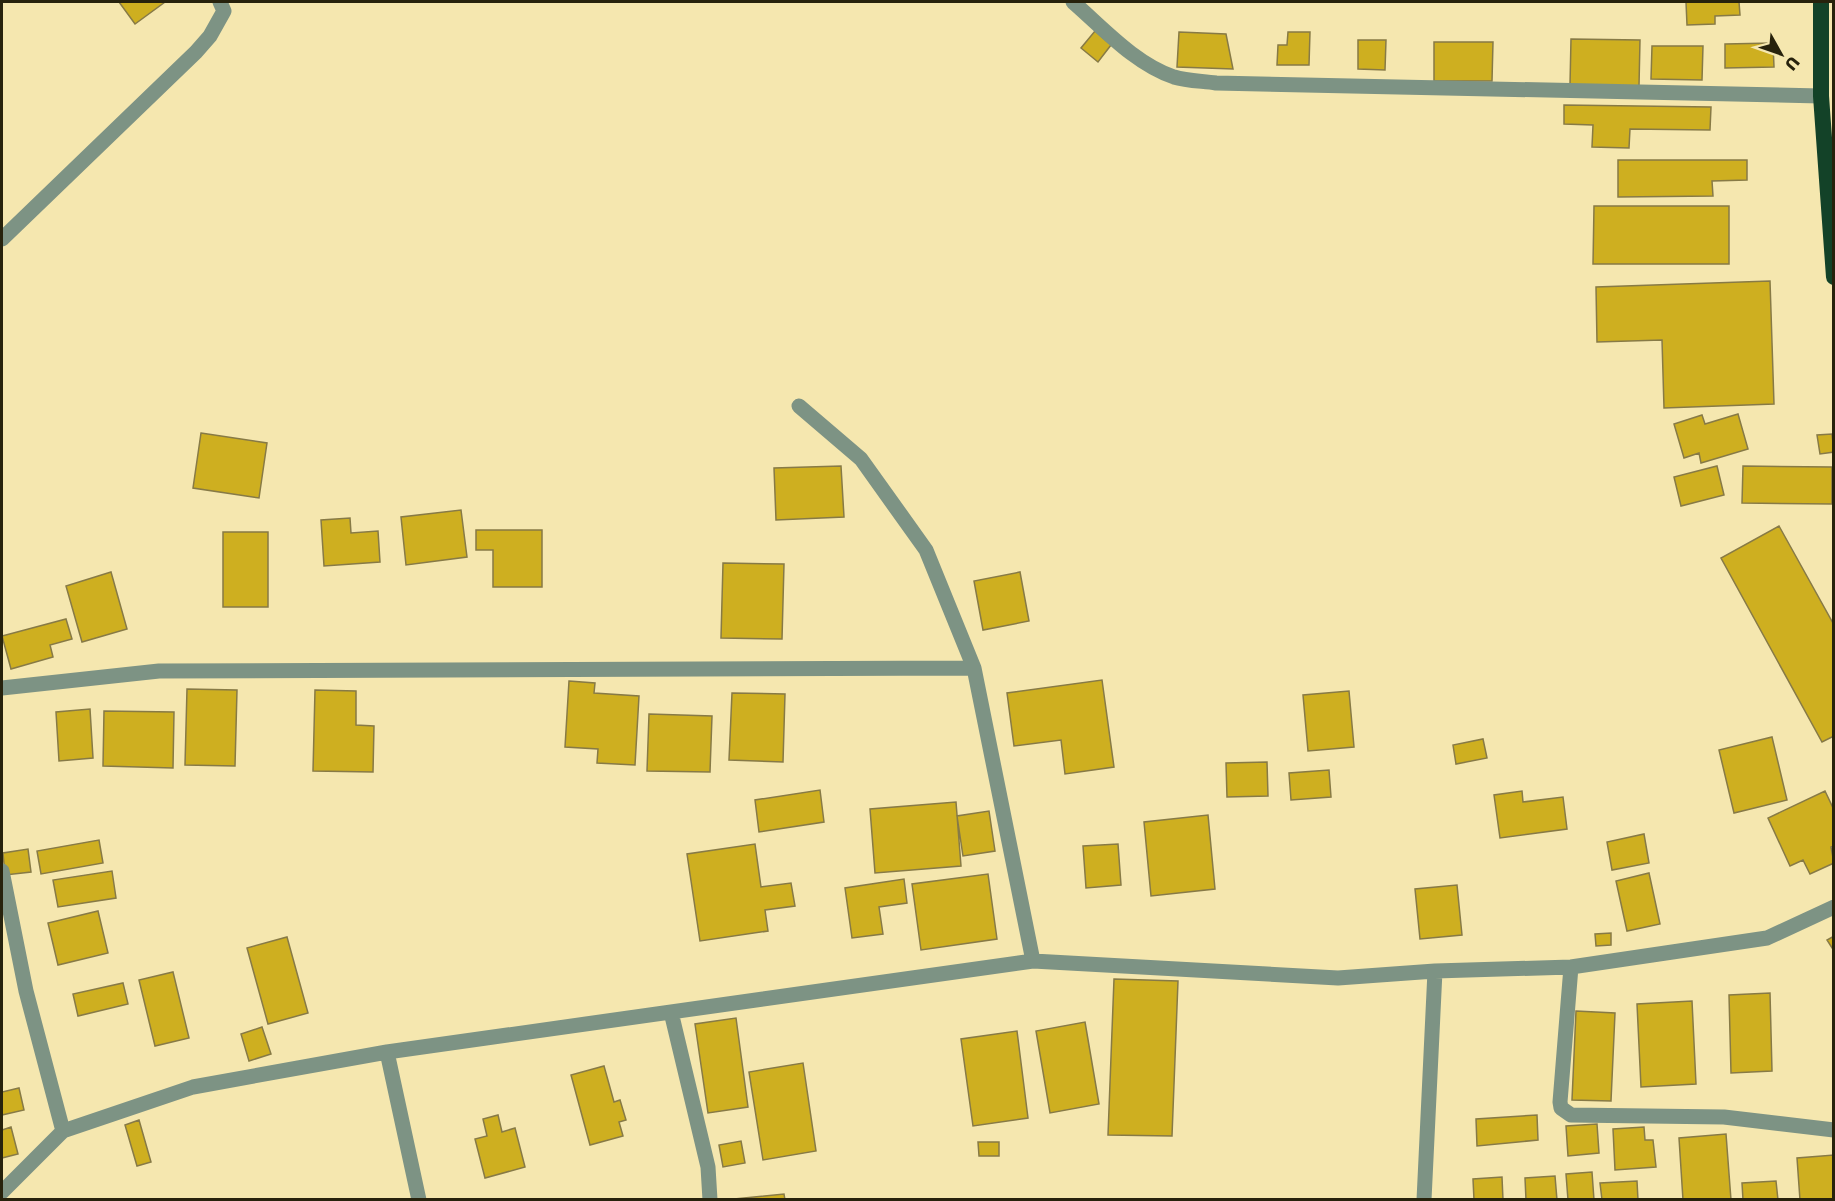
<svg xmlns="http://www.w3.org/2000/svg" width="1835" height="1201" font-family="'DejaVu Sans',sans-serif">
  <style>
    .building { fill: #ceaf20; stroke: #877a46; stroke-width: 1.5 }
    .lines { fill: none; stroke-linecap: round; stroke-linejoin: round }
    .minor { stroke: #7d9384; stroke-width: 15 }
    .trunk { stroke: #134228; stroke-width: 16 }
  </style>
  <rect width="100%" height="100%" fill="#f5e7af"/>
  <path class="building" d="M119 2H165L135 24Z
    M1686 2H1739L1740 15 1715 16V24L1687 25Z
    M1095 31 1111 45 1098 62 1081 48Z
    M1179 32 1226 34 1233 69 1177 67Z
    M1288 32H1310L1309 65H1277L1278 45H1287Z
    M1571 39 1640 40 1639 86 1570 85Z
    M1358 40H1386L1385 70 1358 69Z
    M1434 42H1493L1492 81H1434Z
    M1773 43 1774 67 1725 68V44Z
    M1652 46H1703L1702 80 1651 79Z
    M1564 105 1711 107 1710 130 1630 129 1629 148 1592 147 1593 125 1564 124Z
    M1618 160H1747V180L1712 181 1713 196 1618 197Z
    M1594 206H1729V264H1593Z
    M1770 281 1774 404 1664 408 1662 340 1597 342 1596 287Z
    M1738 414 1748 449 1701 463 1699 453 1684 458 1674 424 1702 415 1705 424Z
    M201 433 267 443 259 498 193 488Z
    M1832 434 1834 452 1820 454 1817 435Z
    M841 466 844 517 776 520 774 468Z
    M1717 466 1724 495 1681 506 1674 477Z
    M1743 466 1832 467V504L1742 503Z
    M461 510 467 557 406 565 401 517Z
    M350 518 351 533 378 531 380 562 324 566 321 520Z
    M1779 526 1834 625V736L1822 742 1721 558Z
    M476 530H542V587H493V550H476Z
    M223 532H268V607H223Z
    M723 563 784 564 782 639 721 638Z
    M111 572 127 629 82 642 66 586Z
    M1020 572 1029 621 983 630 974 581Z
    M66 619 72 639 50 645 53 657 11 669 2 636Z
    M1102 680 1114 767 1065 774 1061 740 1014 746 1007 693Z
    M569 681 595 683 594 693 639 696 635 765 597 763 598 749 565 747Z
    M187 689 237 690 235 766 185 765Z
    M315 690 356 691V725L374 726 373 772 313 771Z
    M1349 691 1354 747 1308 751 1303 695Z
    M732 693 785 694 783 762 729 760Z
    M90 709 93 758 59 761 56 712Z
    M104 711 174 712 173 768 103 766Z
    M649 714 712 716 710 772 647 771Z
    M1772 737 1787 800 1734 813 1719 750Z
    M1483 739 1487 758 1456 764 1453 745Z
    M1267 762 1268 796 1227 797 1226 763Z
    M1329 770 1331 797 1291 800 1289 773Z
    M820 790 824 822 759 832 755 800Z
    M1522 791 1523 802 1563 797 1567 829 1500 838 1494 795Z
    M1825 791 1834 810V846L1831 847 1834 863 1810 874 1803 860 1790 866 1768 818Z
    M956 802 961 866 875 873 870 809Z
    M989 811 995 851 963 856 957 816Z
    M1208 815 1215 889 1151 896 1144 822Z
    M1644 834 1649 863 1612 870 1607 842Z
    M99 840 103 863 41 874 37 851Z
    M755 844 761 887 791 883 795 906 765 910 768 931 700 941 687 854Z
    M1118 844 1121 885 1086 888 1083 846Z
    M28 849 31 872 5 875 3 853Z
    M112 871 116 898 58 907 53 880Z
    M1649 873 1660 924 1627 931 1616 881Z
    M988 874 997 939 921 950 912 884Z
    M904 879 907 903 879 907 883 934 852 938 845 888Z
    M1457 885 1462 935 1420 939 1415 889Z
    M98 911 108 953 58 965 48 923Z
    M1611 933V945L1596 946 1595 934Z
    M1834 936V951L1827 940Z
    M287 937 308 1013 268 1024 247 948Z
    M173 972 189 1038 155 1046 139 980Z
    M1114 979 1178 981 1172 1136 1108 1135Z
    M123 983 128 1004 78 1016 73 994Z
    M1770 993 1772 1071 1731 1073 1729 995Z
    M1692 1001 1696 1084 1641 1087 1637 1004Z
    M1576 1011 1615 1013 1611 1101 1572 1100Z
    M736 1018 748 1107 708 1113 695 1024Z
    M1085 1022 1099 1104 1050 1113 1036 1031Z
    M262 1027 271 1054 249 1061 241 1034Z
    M1017 1031 1028 1118 973 1126 961 1039Z
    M803 1063 816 1151 763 1160 749 1072Z
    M604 1066 614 1102 620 1100 626 1120 619 1122 623 1136 590 1145 571 1075Z
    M19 1088 24 1110 2 1115V1092Z
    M498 1115 502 1132 515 1128 525 1167 485 1178 475 1139 487 1136 483 1119Z
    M1537 1115 1538 1140 1477 1146 1476 1119Z
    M139 1120 151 1162 137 1166 125 1125Z
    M1597 1124 1599 1153 1568 1156 1566 1126Z
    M11 1127 18 1154 2 1158V1130Z
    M1644 1127 1645 1140H1653L1656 1167 1615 1170 1613 1129Z
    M1726 1134 1731 1200H1683L1679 1138Z
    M741 1141 745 1163 723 1167 719 1145Z
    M978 1142H999V1156H979Z
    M1834 1155V1200H1800L1797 1158Z
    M1592 1172 1594 1200H1568L1566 1174Z
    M1555 1176 1557 1200H1526L1525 1178Z
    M1502 1177 1503 1200H1474L1473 1179Z
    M1637 1181 1638 1200H1602L1600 1183Z
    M1776 1181 1778 1200H1743L1742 1183Z
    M784 1194 785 1200H724Z"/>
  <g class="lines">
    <path class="minor" d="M1073 2C1103 28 1135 64 1174 77 1187 81 1203 81 1216 83L1821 96
      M2 239 196 52 210 36 224 11 220 2
      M799 406 861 459 926 550 974 668
      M2 688 159 671 974 668 1033 961 1338 978 1435 971 1571 967 1767 938 1834 907
      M2 871 26 991 63 1131 193 1087 387 1052 1033 961
      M1571 967 1560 1102 1561 1108 1571 1115 1724 1117 1834 1130
      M671 1012 708 1167 710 1200
      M387 1052 419 1200
      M2 1192 63 1131
      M1424 1200 1435 971"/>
    <path class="trunk" d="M1821 2V96L1834 277"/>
  </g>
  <rect width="1835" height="1201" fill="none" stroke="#27220c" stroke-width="6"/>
  <g transform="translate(1781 54) rotate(130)" stroke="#f5e7af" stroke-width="4.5" paint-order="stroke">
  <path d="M0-4.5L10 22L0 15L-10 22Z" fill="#27220c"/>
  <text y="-9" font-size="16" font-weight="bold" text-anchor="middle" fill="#27220c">U</text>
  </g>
</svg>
